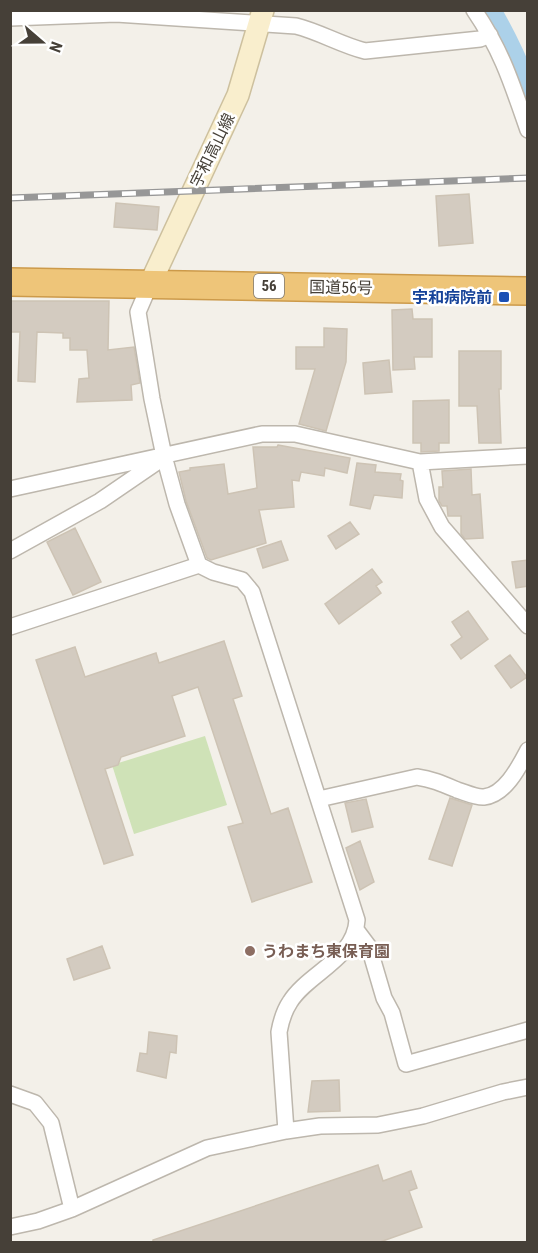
<svg xmlns="http://www.w3.org/2000/svg" width="538" height="1253" font-family="'Roboto Condensed','Noto Sans JP',sans-serif">
  <style>
    .green { fill: #cfe2b7 }
    .lines { fill: none; stroke-linecap: round; stroke-linejoin: round }
    .river { stroke: #acd1e9; stroke-width: 30 }
    .building { fill: #d3cbc0; stroke: #cdc3b4; stroke-width: 1.5 }
    .street-casing { stroke: #bdb7ad; stroke-width: 18 }
    .secondary-casing { stroke: #cdc09e; stroke-width: 24 }
    .highway-casing { stroke: #cc9a4a; stroke-width: 30 }
    .street { stroke: #fff; stroke-width: 15 }
    .secondary { stroke: #f9eecd; stroke-width: 21 }
    .highway { stroke: #eec579; stroke-width: 27 }
    .rail-casing { stroke: #979797; stroke-width: 7 }
    .rail { stroke: #fff; stroke-width: 4.5; stroke-dasharray: 14; stroke-linecap: butt }
    .transit-dot { fill: #1a4fb4; stroke: #fff; stroke-width: 2 }
    .education-dot { fill: #8d6e63; stroke: #fff; stroke-width: 2 }
    .labels { text-anchor: middle; stroke-width: 5; stroke-linejoin: round; paint-order: stroke }
    .shield { fill: #fff; stroke: #7e7974; stroke-width: 1.5 }
    .shield-label { font-size: 15px; font-weight: bold; fill: #464038 }
    .street-label { font-size: 16px; fill: #464038; stroke: #fff }
    .transit-label { font-size: 16px; font-weight: bold; fill: #164399; stroke: #fff; text-anchor: end }
    .education-label { font-size: 16px; font-weight: bold; fill: #785e54; stroke: #fff; text-anchor: start }
  </style>
  <rect width="100%" height="100%" fill="#f3f0e9"/>
  <path class="green" d="M205 736 227 805 134 834 112 765Z"/>
  <g class="lines">
    <path class="river" d="M485 10C503 39 516 69 528 100"/>
  </g>
  <path class="building" d="M469 194 473 243 439 246 436 196Z
    M116 203 159 207 157 230 114 227Z
    M10 301H109L108 350 134 347 140 383 131 385 132 400 77 402 79 379 89 378 87 350H70V338H63V333L37 332 35 382 18 381 20 332H10Z
    M412 309 413 319H432V357H414L415 369 393 370 392 310Z
    M324 328 347 329 346 362 326 431 299 424 315 369H296V347H324Z
    M459 351H501V389H499L501 443H479L477 406H459Z
    M389 360 392 392 365 394 363 363Z
    M449 400V443H439V451L421 452V443H413V401Z
    M278 445 350 458 347 473 325 468 324 476 301 472 299 481 292 480 294 507 259 510 266 543 211 560 207 558 186 501 179 472 190 470V468L224 464 228 494 257 488 253 447H277Z
    M357 463 376 465 375 472 401 474 400 480 403 481 402 498 374 495 370 509 350 505Z
    M471 469 472 495 480 494 483 538 465 539 461 534V516H448L447 506H442L439 501V487H443L442 471Z
    M350 522 359 534 336 549 328 536Z
    M75 528 101 582 73 595 47 542Z
    M281 541 288 560 263 568 257 549Z
    M528 560V586L516 588 512 562Z
    M372 569 382 582 376 586 381 593 339 624 325 604Z
    M468 611 488 639 461 659 451 645 462 637 452 622Z
    M224 641 242 696 233 699 271 814 288 808 312 882 252 902 228 827 243 823 198 687 172 696 185 736 121 757 118 765 105 769 133 855 104 864 36 660 75 647 85 677 156 653 159 663Z
    M510 655 527 677 511 688 495 666Z
    M450 798 472 805 452 866 429 859Z
    M366 799 373 827 352 832 345 803Z
    M360 841 374 882 360 890 346 848Z
    M102 946 110 968 74 980 67 959Z
    M149 1032 177 1036 176 1053 170 1052 166 1078 137 1071 140 1053 147 1054Z
    M339 1080 340 1111 308 1112 312 1081Z
    M378 1165 383 1181 411 1171 417 1188 409 1191 422 1227 380 1242H153V1240Z"/>
  <g class="lines">
    <defs>
      <path id="street" d="M474 10C502 51 512 84 528 130
        M10 18 116 14 296 26C320 32 341 45 365 51L480 39 490 35
        M150 284 138 312 152 399 164 456 177 504 199 565 213 572 242 580 252 592 357 920C355 959 308 973 290 1002 284 1011 281 1021 279 1032L286 1131
        M420 462 427 499 442 527 528 626
        M10 489 262 434H295L420 462 528 456
        M10 551 100 501 157 462
        M10 627 199 565
        M319 799 417 777C432 779 443 784 457 790 464 792 477 798 484 797 505 795 519 767 528 750
        M357 931 369 947 384 998 392 1013 406 1064 528 1030
        M10 1094 35 1103 51 1123 72 1209
        M10 1227 38 1221 72 1209 207 1148 286 1131 320 1126 378 1125 423 1116 503 1092 528 1087"/>
      <path id="secondary" d="M150 284 238 95 263 10"/>
      <path id="highway" d="M10 282 528 291"/>
    </defs>
    <use href="#street" class="street-casing"/>
    <use href="#secondary" class="secondary-casing"/>
    <use href="#highway" class="highway-casing"/>
    <use href="#street" class="street"/>
    <use href="#secondary" class="secondary"/>
    <use href="#highway" class="highway"/>
    <defs>
      <path id="rail" d="M10 198 528 178"/>
    </defs>
    <use href="#rail" class="rail-casing"/>
    <use href="#rail" class="rail"/>
  </g>
  <rect class="transit-dot" x="498" y="291" width="12" height="12" rx="3"/>
  <circle class="education-dot" cx="250" cy="951" r="6"/>
  <g class="labels">
    <rect class="shield" x="254" y="274" width="30" height="24" rx="4.5"/>
    <g class="shield-label">
      <text x="269" y="291">56</text>
    </g>
    <g class="street-label">
      <text transform="translate(212 150) rotate(-64)" y="6">宇和高山線</text>
      <text transform="translate(341 287) rotate(1)" y="6">国道56号</text>
    </g>
    <g class="transit-label">
      <text x="492" y="303">宇和病院前</text>
    </g>
    <g class="education-label">
      <text x="262" y="957">うわまち東保育園</text>
    </g>
  </g>
  <rect width="538" height="1253" fill="none" stroke="#464038" stroke-width="24"/>
  <g transform="translate(42 42) rotate(110)" stroke="#ffffff" stroke-width="4.5" paint-order="stroke">
  <path d="M0-4.5L10 22L0 15L-10 22Z" fill="#464038"/>
  <text y="-9" font-size="16" font-weight="bold" text-anchor="middle" fill="#464038">N</text>
  </g>
</svg>
